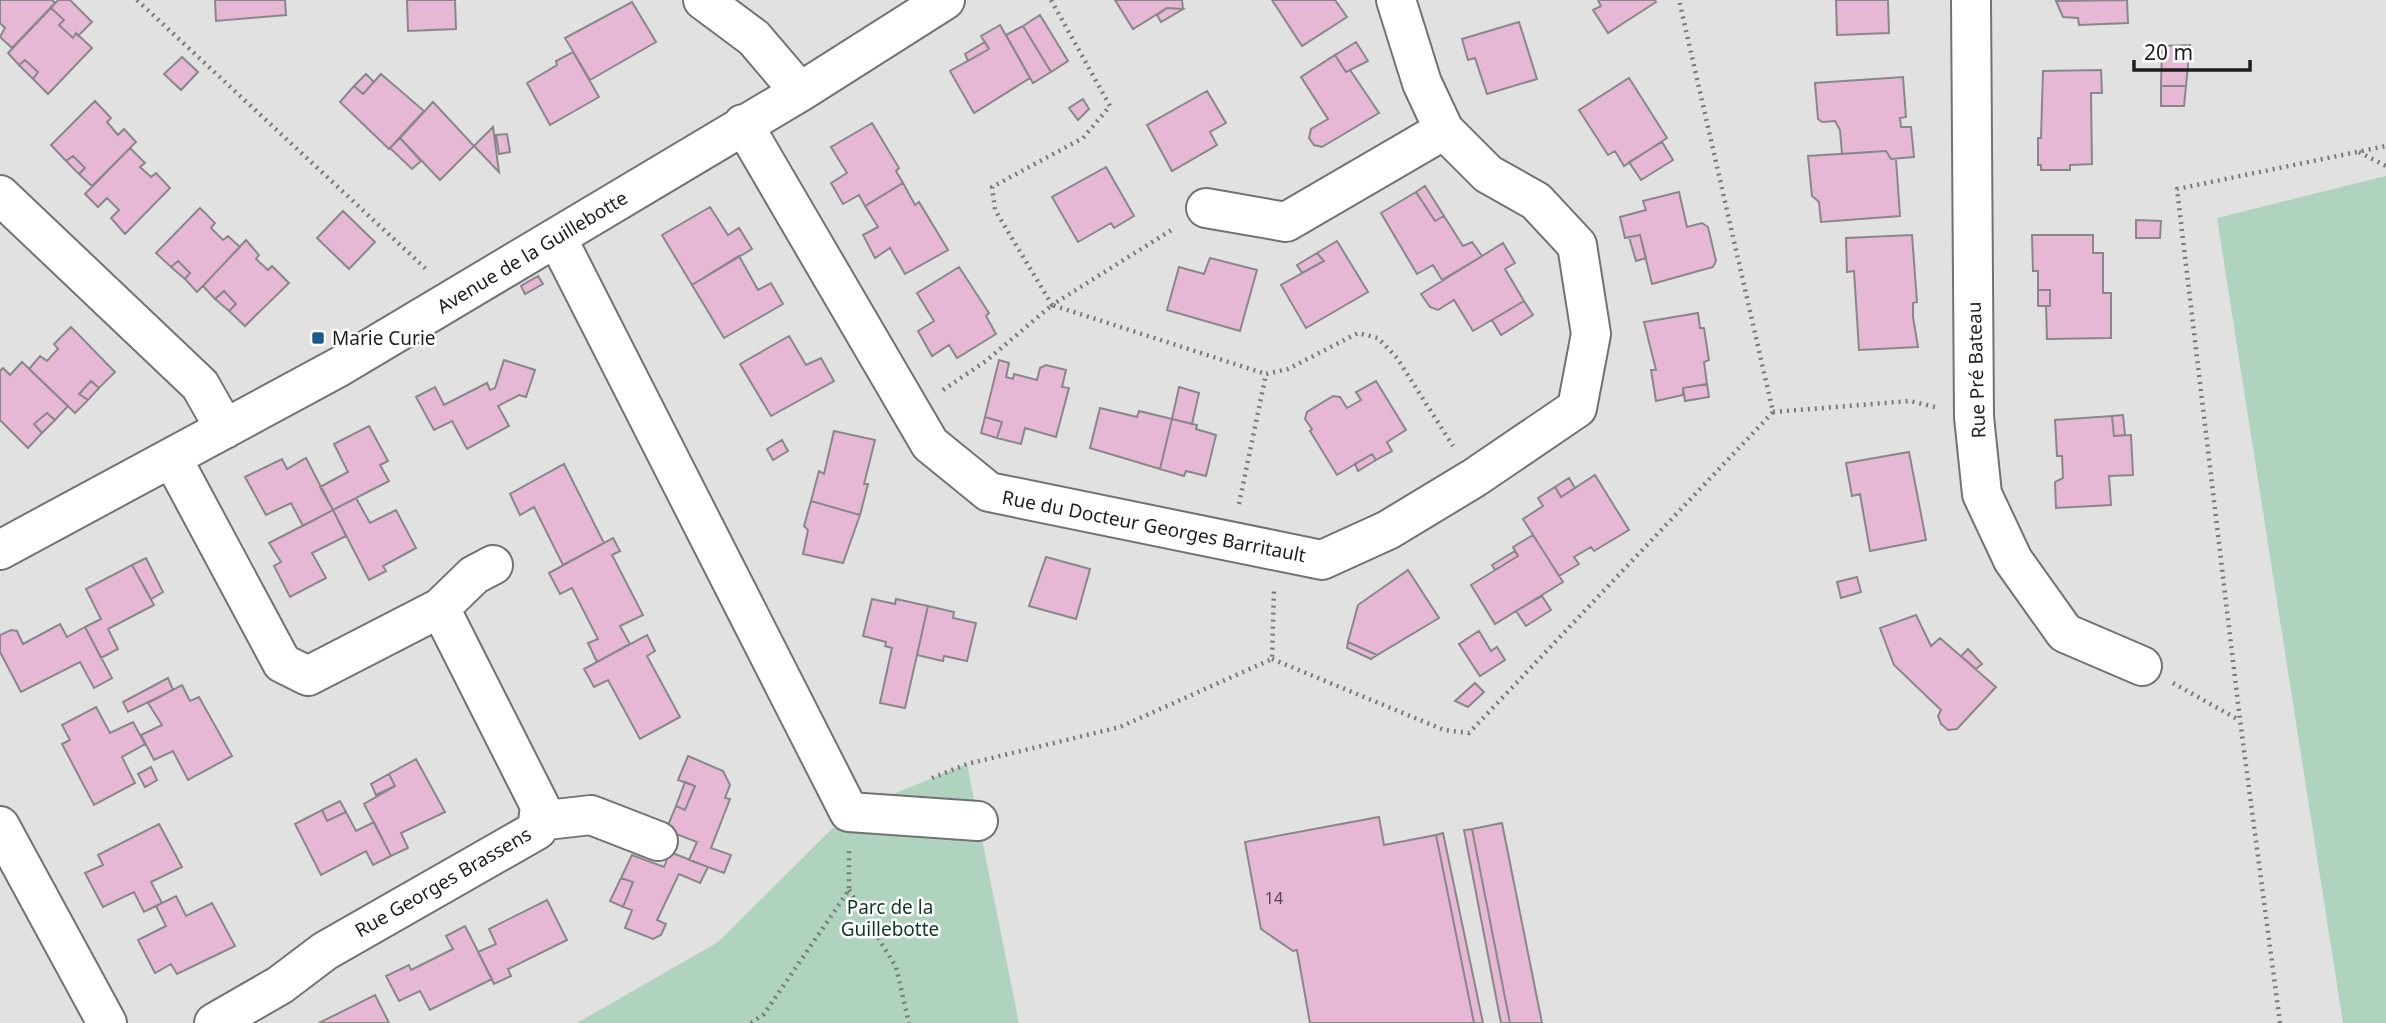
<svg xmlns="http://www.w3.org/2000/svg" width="2386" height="1023" font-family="'Noto Sans',sans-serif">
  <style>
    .green { fill: #b0d3bf }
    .building { fill: #e6b8d5; stroke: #898888; stroke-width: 2 }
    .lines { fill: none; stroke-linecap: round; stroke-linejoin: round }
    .minor-casing { stroke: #727273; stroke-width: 42 }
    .path { stroke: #79797a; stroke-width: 4.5; stroke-dasharray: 2 5; stroke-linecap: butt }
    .minor { stroke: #fff; stroke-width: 38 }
    .poi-dot { fill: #1a5a8f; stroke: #fff; stroke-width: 2.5 }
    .labels { text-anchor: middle; stroke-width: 5; stroke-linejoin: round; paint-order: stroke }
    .number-label { font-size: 16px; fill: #50444c }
    .street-label { font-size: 19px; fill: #1e1e1f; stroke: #fff }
    .poi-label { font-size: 19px; fill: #1e1e1f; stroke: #fff; text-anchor: start }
    .park-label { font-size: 19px; fill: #0f3825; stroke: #fff }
  </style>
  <rect width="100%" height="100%" fill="#e1e1e2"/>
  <path class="green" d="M2386 176V1023H2343L2217 218Z
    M967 764 1019 1023H577L718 942 849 812Z"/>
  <path class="building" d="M0 0H52L55 3 12 48 0 37 5 28 0 23Z
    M58 0H70L92 22 78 36 76 33 73 38 59 25 64 20 51 8Z
    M215 0H285L286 15 216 21Z
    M407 0H455L456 29 408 31Z
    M1115 0H1182L1183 9 1167 8 1133 29Z
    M1272 0H1335L1347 17 1302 46Z
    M1598 0H1655L1656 2 1608 33 1593 10 1601 6Z
    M1836 0H1888L1889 33 1837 35Z
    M2127 0 2128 23 2079 25 2078 18 2063 17 2056 1Z
    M632 2 656 42 590 80 565 38Z
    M51 8 64 20 59 25 73 38 76 33 92 48 48 94 33 79 38 72 25 60 19 65 8 53Z
    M1167 8 1183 9 1161 22 1157 15Z
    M1040 15 1068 61 1051 72 1023 26Z
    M1519 22 1537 79 1487 94 1475 58 1468 60 1462 39Z
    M1000 25 1030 78 974 113 950 71 989 49 981 36Z
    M1023 26 1051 72 1033 83 1006 35Z
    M985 42 989 49 968 61 965 54Z
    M1356 42 1368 61 1346 72 1335 55Z
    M2190 45 2186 86H2161L2162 46Z
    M573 52 599 97 550 125 527 83 557 65 556 61Z
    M1335 55 1346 72 1350 70 1379 113 1322 147 1314 145 1309 138 1311 129 1328 119 1301 77Z
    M182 57 198 72 181 90 164 74Z
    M25 60 38 72 33 79 19 65Z
    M2101 70 2102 93H2091L2092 164 2070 165V170H2041V165H2038V138H2041L2043 71Z
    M366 74 374 82 363 94 354 86Z
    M381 74 424 111 389 149 340 102 354 86 363 94Z
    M1903 77 1906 117 1900 118 1901 127H1911L1914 157 1891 159 1886 151 1842 154 1840 130 1835 121 1822 122 1818 119 1815 83Z
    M1629 78 1667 138 1624 166 1615 151 1608 155 1579 110Z
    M2161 86H2186L2184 106H2161Z
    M1207 91 1226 123 1210 132 1217 145 1172 171 1147 125Z
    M1083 99 1089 109 1078 120 1069 108Z
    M95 101 111 118 107 122 118 135 124 129 136 142 92 186 79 174 85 168 73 156 66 161 51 145Z
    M433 102 474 146 440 180 400 138Z
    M872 123 899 168 896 171 903 183 865 206 859 195 843 204 831 183 847 173 831 147Z
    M493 127 499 172 474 146Z
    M507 134 510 152 499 154 496 135Z
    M400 138 421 161 412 169 390 148Z
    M1662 142 1673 160 1641 180 1629 162Z
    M130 148 145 163 140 167 151 177 156 173 170 188 125 234 111 218 119 210 107 198 98 207 85 194Z
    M1886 151 1891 159H1896L1900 216 1821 222 1819 202 1812 196 1808 156Z
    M73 156 85 168 79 174 66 161Z
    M1106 167 1134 216 1114 228 1111 223 1078 242 1052 197Z
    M903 183 915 205 919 202 948 250 905 274 890 248 875 258 863 235 878 227 865 206Z
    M1425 186 1444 216 1435 221 1416 192Z
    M1416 192 1435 221 1444 216 1463 246 1472 242 1482 256 1442 280 1433 265 1417 274 1381 213Z
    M1679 192 1687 227 1702 223 1708 227 1716 261 1713 267 1652 284 1640 235 1625 238 1620 217 1646 210 1643 201Z
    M710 207 728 235 739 228 752 249 692 285 662 235Z
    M200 208 215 223 211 228 223 240 228 236 240 247 197 292 185 279 190 273 178 261 171 267 156 253Z
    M343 211 375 242 349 269 317 238Z
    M2136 220 2161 221 2160 238H2136Z
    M1640 235 1646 258 1636 261 1629 237Z
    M1912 235 1917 302 1913 303V317L1918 347 1859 350 1854 271 1847 272 1846 238Z
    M2032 235H2093V253H2103V293H2111V338L2047 339 2046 306H2050V290H2038V271H2033Z
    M246 240 259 255 256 259 268 270 272 266 289 283 245 326 229 311 236 304 224 291 215 299 203 286Z
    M1337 241 1368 292 1306 328 1281 285 1324 261 1317 253Z
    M1503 243 1515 263 1505 269 1524 301 1473 331 1454 300 1438 310 1430 307 1421 294Z
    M1317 253 1324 261 1302 273 1297 265Z
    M739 256 758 290 771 283 783 304 724 338 692 285Z
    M1210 258 1257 270 1240 331 1167 310 1179 267 1204 274Z
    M178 261 190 273 185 279 171 267Z
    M959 267 989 313 986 316 996 334 957 358 949 345 932 356 918 331 934 321 917 293Z
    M538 276 543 284 525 294 521 286Z
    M2038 290H2050V306H2038Z
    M224 291 236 304 229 311 215 299Z
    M1524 301 1533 315 1501 335 1492 320Z
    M1698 313 1700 328H1704L1709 360 1704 362 1707 384 1683 388V395L1656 401 1651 370H1656L1644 322Z
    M71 327 115 372 99 388 91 381 79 394 88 400 75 413 29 369 40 356 47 361 58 349 54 344Z
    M789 336 806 365 821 358 834 381 771 416 740 364Z
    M504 360 535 370 526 397 519 395 498 406 509 426 467 449 452 421 434 430 416 397 435 387 444 405 487 383 490 390 495 388Z
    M999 360 1009 363 1006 377 1013 379 1014 374 1037 380 1040 368 1046 365 1066 370 1062 387 1069 388 1056 437 1025 428 1021 444 997 438 1002 422 985 417Z
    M22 362 68 406 55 420 47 413 34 424 42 433 28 448 0 420V371L3 368 10 375Z
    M91 381 99 388 88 400 79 394Z
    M1376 381 1406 430 1387 442 1392 451 1376 460 1372 454 1337 475 1310 431 1312 429 1305 419 1307 412 1333 396 1340 397 1347 408 1361 400 1356 392Z
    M1707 384 1709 397 1685 401 1683 388Z
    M1179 387 1199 393 1192 424 1172 419Z
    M1100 408 1137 417 1139 411 1172 419 1160 469 1090 448Z
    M47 413 55 420 42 433 34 424Z
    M2123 415 2125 435 2114 436 2112 416Z
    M2112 416 2114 436 2131 435 2133 475 2109 476 2111 505 2056 508 2055 482 2063 478 2062 456H2057L2055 420Z
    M985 417 1002 422 997 438 981 433Z
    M1172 419 1197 425 1196 429 1216 435 1206 476 1186 471 1184 476 1160 469Z
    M369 426 388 461 380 465 389 481 333 510 320 487 348 472 334 444Z
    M834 431 875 440 864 484H868L860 515 811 501 819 471 824 474Z
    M782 440 788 451 773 460 767 449Z
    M1909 452 1926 540 1870 551 1860 494 1852 496 1846 463Z
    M1372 454 1376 460 1358 471 1355 464Z
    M306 458 333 510 303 526 291 503 266 515 245 477 282 459 287 469Z
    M564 464 604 543 563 565 534 507 520 515 510 494Z
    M1595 475 1629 530 1594 551 1591 547 1574 557 1579 564 1559 576 1523 519 1543 506 1538 498 1555 487 1561 497Z
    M1569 478 1575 488 1561 497 1555 487Z
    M356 498 370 523 396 510 416 548 383 566 386 571 369 580 333 510Z
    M811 501 860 515 843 563 803 554 808 530 804 526Z
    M333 510 346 536 312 553 326 578 290 597 274 566 281 562 269 543Z
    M1533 535 1563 582 1495 624 1471 585 1518 556 1513 547Z
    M613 538 620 551 612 555 643 615 620 626 630 644 597 662 588 643 598 639 572 588 560 594 549 573Z
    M1515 551 1518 556 1495 570 1492 565Z
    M1046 557 1090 569 1076 619 1029 606Z
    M146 558 163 592 151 599 132 565Z
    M132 565 154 605 108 629 118 649 101 658 85 627 101 619 86 589Z
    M1408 570 1439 618 1377 655 1348 642 1358 605Z
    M1857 577 1861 592 1841 598 1837 582Z
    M1542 596 1551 610 1526 626 1516 611Z
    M872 599 895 604 896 599 928 606 905 708 880 703 892 648 885 646 886 642 863 636Z
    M928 606 954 612 953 618 976 623 967 661 944 656 943 661 917 655Z
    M1916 615 1931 646 1940 638 1996 687 1957 729 1948 730 1941 724 1938 716 1941 710 1894 665 1880 628Z
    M60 624 67 637 85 627 112 678 94 688 80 662 21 692 0 652V635L11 630 17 631 23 644Z
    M1479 631 1491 651 1497 647 1505 660 1480 676 1459 644Z
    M647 635 655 651 647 656 680 717 640 739 608 680 594 687 584 669Z
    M1348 642 1377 655 1371 659 1347 648Z
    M1968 649 1982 664 1976 669 1961 656Z
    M168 678 173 690 128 712 123 702Z
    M1475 683 1484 692 1468 707 1455 701Z
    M182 685 190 701 199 697 232 756 188 780 173 751 154 760 141 735 162 725 148 703Z
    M96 707 110 733 133 722 145 744 122 757 135 783 94 805 62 744 70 740 62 725Z
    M688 756 723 771 730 785 725 798 730 799 711 848 731 855 724 873 689 860 697 842 666 830 676 806 685 810 695 786 678 780Z
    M416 759 445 812 401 833 408 848 391 856 364 804 395 786 389 774Z
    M151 767 157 780 145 787 138 774Z
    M389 774 395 786 376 795 371 784Z
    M685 782 695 786 685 810 676 806Z
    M340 801 346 812 327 821 322 810Z
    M322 810 327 821 346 812 356 831 374 822 391 856 373 865 366 851 321 875 295 824Z
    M1379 817 1384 845 1436 835 1474 1023H1310L1297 950 1293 951 1261 929 1245 842Z
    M1502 823 1542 1023H1510L1472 829Z
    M159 824 182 867 151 882 162 903 144 912 134 892 103 907 85 873 103 865 98 855Z
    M1472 829 1510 1023H1501L1464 830Z
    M1443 833 1483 1023H1474L1436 835Z
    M670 852 708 867 700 883 679 874 657 920 666 924 661 935 653 939 625 928 632 910 623 907 633 882 621 878 632 855 664 867Z
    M621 878 633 882 623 907 610 901Z
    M176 896 186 916 212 903 235 946 177 974 171 964 155 973 138 940 166 926 156 906Z
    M547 900 567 940 508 969 511 976 494 984 478 952 496 944 489 929Z
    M465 926 492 979 430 1010 420 991 399 1001 386 976 409 965 411 970 453 949 446 936Z
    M375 995 389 1023H319Z"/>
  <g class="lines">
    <defs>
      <path id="minor" d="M703 0 754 38 800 92
        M1971 0 1974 417 1982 494 2013 560 2065 633 2142 666
        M743 124 930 444 989 492 1322 560 1388 530 1474 478 1577 408 1591 334 1577 245 1536 201 1488 174 1444 130 1422 83 1396 0
        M0 195 200 385 225 429
        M1206 208 1286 222 1444 130
        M557 238 849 812 978 821
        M172 458 282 663 308 676 440 608 474 575 493 565
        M0 550 339 367 800 92 945 0
        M538 821 591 815 658 841
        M0 826 107 1023
        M214 1023 280 985 325 951 537 830 540 806 440 608"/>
    </defs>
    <use href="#minor" class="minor-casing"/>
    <path class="path" d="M137 0 426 269
      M1051 0 1110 106 1083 138 992 187 995 210 1052 305 1173 229
      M2359 152 2386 166
      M943 390 986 361 1052 305 1266 374
      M1773 412 1910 401 1935 407
      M1239 504 1266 374 1288 369 1358 333 1378 338 1397 358 1453 446
      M1272 659 1444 730 1469 733 1773 412 1679 0
      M2173 683 2239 720
      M932 778 967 764 1120 727 1272 659 1274 589
      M849 890 896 967 909 1023
      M751 1023 764 1014 849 890V851
      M2280 1023 2240 720 2177 189 2386 146"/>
    <use href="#minor" class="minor"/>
  </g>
  <rect class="poi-dot" x="311" y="331" width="14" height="14" rx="3.5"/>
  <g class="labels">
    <g class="number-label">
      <text x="1274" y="904">14</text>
    </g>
    <g class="street-label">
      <text transform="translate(532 252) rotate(-31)" y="7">Avenue de la Guillebotte</text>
      <text transform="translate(1976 370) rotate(-92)" y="7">Rue Pré Bateau</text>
      <text transform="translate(1154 526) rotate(11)" y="7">Rue du Docteur Georges Barritault</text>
      <text transform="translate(443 882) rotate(-30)" y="7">Rue Georges Brassens</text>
    </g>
    <g class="poi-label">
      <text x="332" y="345">Marie Curie</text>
    </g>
    <g class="park-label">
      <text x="890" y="914">Parc de la<tspan x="890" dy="22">Guillebotte</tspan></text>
    </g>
  </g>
  <path d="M2134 60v10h116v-10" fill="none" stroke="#1e1e1f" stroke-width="3.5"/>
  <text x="2144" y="60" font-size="21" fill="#1e1e1f" stroke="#ffffff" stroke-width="5" paint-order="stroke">20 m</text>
</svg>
